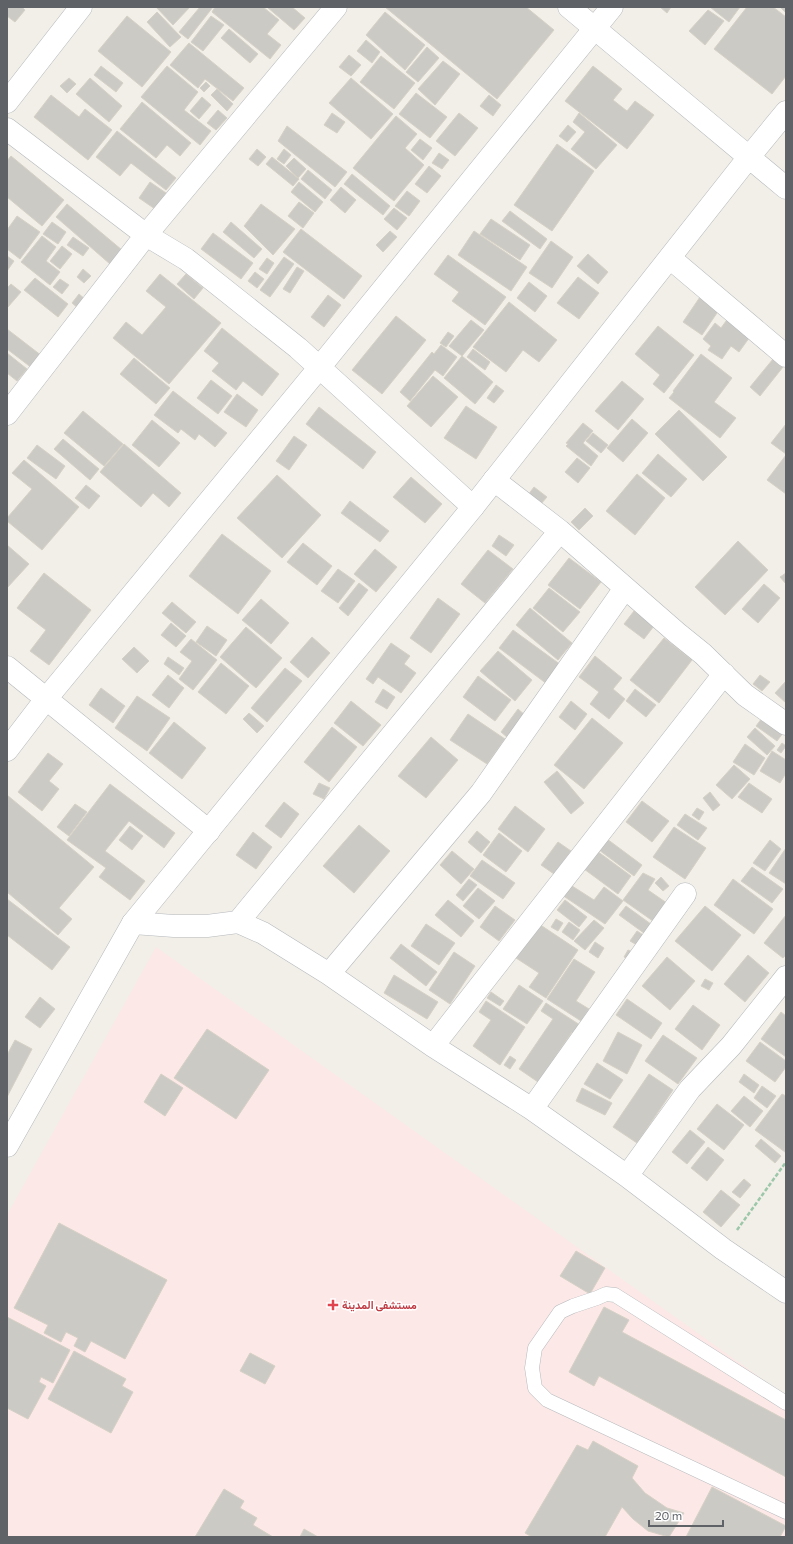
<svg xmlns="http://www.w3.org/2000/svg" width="793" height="1544" font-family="Commissioner,Vazirmatn,sans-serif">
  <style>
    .medical { fill: #fce8e6 }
    .building { fill: #cccac5; stroke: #d6d1c6 }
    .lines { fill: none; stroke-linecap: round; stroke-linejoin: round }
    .service-casing { stroke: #b5b8bc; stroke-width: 15 }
    .minor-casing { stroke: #b5b8bc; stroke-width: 23 }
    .tertiary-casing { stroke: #b5b8bc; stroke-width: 23 }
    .path { stroke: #9cc7a9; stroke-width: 2.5; stroke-dasharray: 4 2; stroke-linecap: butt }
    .service { stroke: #fff; stroke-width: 14 }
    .minor { stroke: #fff; stroke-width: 22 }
    .tertiary { stroke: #fff; stroke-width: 22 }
    .health-dot { fill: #e0444e; stroke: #fff; stroke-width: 1.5 }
    .labels { text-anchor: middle; stroke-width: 3; stroke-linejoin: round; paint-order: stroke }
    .health-label { font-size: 11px; font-weight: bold; fill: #be3a42; stroke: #fff; text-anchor: start }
  </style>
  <rect width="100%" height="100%" fill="#f1efe8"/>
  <path class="medical" d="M156 947 786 1396V1537H7V1215Z"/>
  <path class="building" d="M7 7H22L25 10 15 22 7 16Z
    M156 7H190L173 25Z
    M200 7H213L188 39 179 32Z
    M215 7H263L279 20 267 34 281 45 270 59 212 12Z
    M267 7H292L305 18 294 30Z
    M385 7H526L554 30 497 99Z
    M660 7H671L667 13Z
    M710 7H740L729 22Z
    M747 7H773L786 17V76L772 94 714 49Z
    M780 7H786V13Z
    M708 10 724 21 705 45 689 31Z
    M157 12 181 37 170 47 147 22Z
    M385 12 425 45 405 70 366 35Z
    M127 16 171 52 142 87 98 51Z
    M211 16 224 25 203 51 191 42Z
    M229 29 258 54 250 63 221 38Z
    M366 40 380 52 372 63 357 51Z
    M189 43 244 88 233 101 205 79 198 88 170 65Z
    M427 47 439 58 418 82 406 72Z
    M349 55 361 65 351 76 339 67Z
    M381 56 415 83 394 109 360 82Z
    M443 61 460 74 435 105 418 89Z
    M101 66 123 83 116 92 94 75Z
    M167 66 198 92 184 110 211 131 200 145 141 97Z
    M593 66 622 89 613 100 627 111 635 101 654 115 627 149 565 101Z
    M69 78 76 84 67 93 60 86Z
    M90 78 122 106 109 122 76 94Z
    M351 78 393 114 371 139 329 103Z
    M206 82 210 86 204 92 200 88Z
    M217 89 233 104 227 111 211 95Z
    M416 93 447 117 430 138 399 114Z
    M51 95 79 117 85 109 112 130 88 160 34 117Z
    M489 95 501 105 493 116 480 106Z
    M202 97 211 105 199 119 190 111Z
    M142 102 191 143 180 156 167 145 156 158 120 129Z
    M218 110 227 118 216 130 207 123Z
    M332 113 345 122 337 133 324 125Z
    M459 113 478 128 455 156 436 141Z
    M579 113 617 145 596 169 571 149 585 132 573 122Z
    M396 116 417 134 405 148 424 165 394 201 353 168Z
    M568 125 576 132 567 142 559 136Z
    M287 126 347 172 335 187 278 141Z
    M117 131 176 178 166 190 131 163 120 176 96 157Z
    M420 139 432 148 423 160 411 150Z
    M557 144 594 171 552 231 514 205Z
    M257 149 266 157 258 166 249 159Z
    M284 149 291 155 284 164 277 159Z
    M439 153 449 160 442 169 432 163Z
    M11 156 64 200 42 226 7 197V161Z
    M272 157 299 179 293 186 266 164Z
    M294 158 306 169 298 178 286 166Z
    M429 166 441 176 427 193 415 184Z
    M308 170 332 190 325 199 301 179Z
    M352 174 390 206 383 215 344 184Z
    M150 182 166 193 155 209 139 198Z
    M299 182 323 202 315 212 291 192Z
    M341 187 356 200 345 213 330 200Z
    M407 191 420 201 409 216 395 206Z
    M299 202 314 213 303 228 288 216Z
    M67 204 122 250 110 264 56 217Z
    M261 204 295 229 273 255 244 226Z
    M394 208 407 218 397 230 384 219Z
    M510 211 547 239 540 249 502 221Z
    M17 216 40 232 20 259 7 249V230Z
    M491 219 530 245 520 260 480 234Z
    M52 222 66 232 58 244 43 234Z
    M231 222 262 249 254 258 223 232Z
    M301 229 362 276 344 299 283 252Z
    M390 231 397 237 383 252 376 245Z
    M474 231 527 267 511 291 458 255Z
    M213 233 253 263 241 279 201 249Z
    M42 236 56 247 46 261 60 272 50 285 21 262Z
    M73 237 89 248 83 256 67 245Z
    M551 241 573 257 552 288 529 273Z
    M62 246 72 254 60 269 50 261Z
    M588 254 608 272 598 284 577 266Z
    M448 255 506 297 485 325 452 301 459 292 434 274Z
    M7 256 14 261 7 271Z
    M284 257 294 264 270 297 260 290Z
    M267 258 274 263 267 274 259 269Z
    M297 267 304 271 290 293 283 289Z
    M83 269 91 276 84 283 77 277Z
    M255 272 264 279 257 288 248 281Z
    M160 274 221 323 169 384 113 338 126 322 142 335 166 307 146 291Z
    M186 274 203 288 194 299 177 284Z
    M578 277 599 293 579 319 557 303Z
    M35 278 68 304 58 317 24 290Z
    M60 279 69 285 62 294 53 287Z
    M529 282 547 296 535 312 517 298Z
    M11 284 21 292 8 307 7 288Z
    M79 294 86 300 79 309 72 303Z
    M328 295 341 305 324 327 311 317Z
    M700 297 719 310 702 335 683 322Z
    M509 302 557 340 539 362 523 350 506 372 473 347Z
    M396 316 426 340 382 394 352 370Z
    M729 317 752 334 739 352 731 346 722 359 708 350 711 346 703 339 715 323 721 328Z
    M471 320 484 330 462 356 449 346Z
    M658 326 694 355 664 393 653 384 660 375 635 354Z
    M222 328 279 374 262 396 243 381 236 390 212 371 219 363 204 351Z
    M7 329 42 356 32 368 7 349Z
    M448 332 454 336 446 347 440 343Z
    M441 345 457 357 443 376 435 370 410 401 400 392 432 352 434 354Z
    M473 349 490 362 485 370 467 357Z
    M7 353 27 369 17 381 7 373Z
    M701 354 732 378 714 402 736 418 720 438 669 398 674 392 673 391Z
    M462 356 493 382 475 404 444 378Z
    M134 358 170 388 156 404 120 374Z
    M773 359 783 367 760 396 750 387Z
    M433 376 458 397 431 427 407 406Z
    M211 380 232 396 218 414 197 398Z
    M622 381 644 399 618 430 595 411Z
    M496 385 504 391 494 403 487 398Z
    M173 391 227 433 215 447 199 434 195 440 181 429 178 433 154 415Z
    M237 394 258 410 246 427 224 412Z
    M466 406 497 427 476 459 444 438Z
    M319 407 376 452 363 469 306 424Z
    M679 410 727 457 703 481 655 434Z
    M83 411 123 444 104 466 64 433Z
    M632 419 648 433 623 462 607 448Z
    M152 420 180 443 159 467 132 445Z
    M583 423 593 431 583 443 598 456 591 466 566 446 568 444 566 443Z
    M786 424V454L771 443Z
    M593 433 608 445 601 453 586 441Z
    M294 436 307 445 289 470 276 461Z
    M63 439 99 469 90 480 54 449Z
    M124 444 181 493 169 507 153 493 141 507 100 472Z
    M37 445 65 466 56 479 27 458Z
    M658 454 687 479 671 497 642 473Z
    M786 455V494L767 480Z
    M577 458 590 468 578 483 565 472Z
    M24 460 79 507 42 550 7 521V518L32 489 12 473Z
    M637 474 665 498 635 535 606 511Z
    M277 475 321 515 282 558 237 518Z
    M411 477 442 504 425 523 393 497Z
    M86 485 100 496 89 509 75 498Z
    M534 487 547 497 540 505 528 495Z
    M350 501 389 531 380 542 341 513Z
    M585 508 593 516 579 530 571 522Z
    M222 534 271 571 238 614 189 576Z
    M499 535 514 545 506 556 492 546Z
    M738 541 768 570 725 615 695 587Z
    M303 543 332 566 317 585 287 562Z
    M7 545 29 564 7 588Z
    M375 549 397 567 376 592 354 574Z
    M488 550 513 569 485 603 461 584Z
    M569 558 601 582 580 609 548 585Z
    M338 569 355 581 338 603 321 591Z
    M44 573 91 610 49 665 30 651 46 630 17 608Z
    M786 573V584L780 577Z
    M359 583 368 590 348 616 339 608Z
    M764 584 780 598 758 623 742 609Z
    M549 588 580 612 563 632 533 608Z
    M438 598 460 614 431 653 410 638Z
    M261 599 289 623 271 644 242 620Z
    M172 602 196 622 186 633 162 613Z
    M530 608 572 643 558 660 516 625Z
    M634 611 654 626 644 639 624 624Z
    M171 623 186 636 176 647 161 635Z
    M207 626 227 640 216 656 196 642Z
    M246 627 282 658 256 688 220 657Z
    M513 630 561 665 547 684 499 648Z
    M312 637 330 653 308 678 290 662Z
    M664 638 692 660 659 703 630 680Z
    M191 639 217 660 193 690 179 679 192 661 180 652Z
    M391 643 410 656 404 664 416 673 401 693 378 677 373 684 366 679Z
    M134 647 149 661 137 673 122 659Z
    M498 651 532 680 515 701 480 671Z
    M595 656 622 678 613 689 625 699 609 719 590 704 599 692 579 677Z
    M168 657 184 668 179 675 164 664Z
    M221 663 249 686 226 714 198 692Z
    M285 668 302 681 267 722 251 708Z
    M168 675 184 688 169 708 152 695Z
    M760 675 770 682 762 691 753 684Z
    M478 676 511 700 495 721 463 697Z
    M786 681V703L775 693Z
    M101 688 125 706 113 723 89 705Z
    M383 689 395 697 387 709 375 702Z
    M635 689 656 705 646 717 626 701Z
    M137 696 170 718 147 751 115 728Z
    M351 701 381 725 363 746 334 723Z
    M571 701 587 714 575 730 559 717Z
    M518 709 526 716 508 738 501 732Z
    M249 713 264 726 257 733 243 719Z
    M468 714 505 739 487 764 450 740Z
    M765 714 786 729 777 741 756 726Z
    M592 718 623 743 584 789 554 765Z
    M174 722 206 748 182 779 149 753Z
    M332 727 357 747 329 782 304 762Z
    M755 728 775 746 767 755 747 737Z
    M431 737 458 760 426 798 398 776Z
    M782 743 786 746 781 753 777 750Z
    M745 744 765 758 754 775 733 762Z
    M772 751 786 760V773L780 783 760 771Z
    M48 753 63 764 49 781 59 789 42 811 18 792Z
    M734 765 750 779 732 799 716 785Z
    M557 771 584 803 571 814 544 782Z
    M319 783 330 788 324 799 313 794Z
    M749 783 772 799 762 813 738 797Z
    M110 784 175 833 164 848 129 821 105 851 145 881 130 900 99 877 106 868 67 840Z
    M710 792 720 805 713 811 703 798Z
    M7 795 94 867 59 908 72 919 58 935 7 892Z
    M642 801 669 821 652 842 626 822Z
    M284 802 299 814 281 838 265 826Z
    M75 804 87 812 69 836 57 827Z
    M515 806 545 829 528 852 498 829Z
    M697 808 704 812 699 820 692 815Z
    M685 814 707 828 698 840 677 825Z
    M359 825 390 851 354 893 323 866Z
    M130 826 143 836 132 850 119 840Z
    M674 827 706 848 685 879 653 857Z
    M477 831 490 842 481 853 468 842Z
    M253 832 272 847 256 869 236 855Z
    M499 833 522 851 506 872 483 855Z
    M607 839 642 865 634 876 599 850Z
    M770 840 781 849 765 871 753 863Z
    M558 842 571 851 554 874 541 865Z
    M786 848V884L769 873Z
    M452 851 474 869 461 884 440 865Z
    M597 851 631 876 618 894 584 869Z
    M482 860 515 883 503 899 470 876Z
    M752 867 783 889 772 903 741 881Z
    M643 873 655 879 648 890 674 908 660 926 623 900Z
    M661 877 669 886 663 891 655 883Z
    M469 879 477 885 463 901 456 895Z
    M733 879 773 909 754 934 714 905Z
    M569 884 594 900 604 887 623 901 605 924 562 895Z
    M478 888 495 901 479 919 463 906Z
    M7 899 70 947 52 970 7 935Z
    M448 900 474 921 461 937 435 915Z
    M565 900 587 917 579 927 557 910Z
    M495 906 515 920 499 941 480 927Z
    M626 906 655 927 648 936 619 915Z
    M705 906 741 935 712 971 675 941Z
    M786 915V955L783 958 764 943Z
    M556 919 563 923 558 931 551 927Z
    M594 920 604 928 585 950 574 941Z
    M569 922 580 930 573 940 562 932Z
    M426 924 455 943 439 965 411 946Z
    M539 924 578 950 546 998 529 987 539 973 516 958Z
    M637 931 648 938 642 948 630 941Z
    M595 942 604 948 598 958 589 952Z
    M401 944 437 972 426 986 390 958Z
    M628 950 637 954 633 962 624 957Z
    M454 952 475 966 450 1004 429 990Z
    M748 955 769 973 745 1002 724 984Z
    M667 957 695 981 670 1010 642 986Z
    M574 959 595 972 576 1001 589 1009 581 1021 547 999Z
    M394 975 438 1002 427 1019 384 993Z
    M705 979 713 983 709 990 701 986Z
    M519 985 543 1001 527 1024 503 1009Z
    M491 992 504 1001 500 1006 487 998Z
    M40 997 55 1009 40 1028 25 1017Z
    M627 999 662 1023 651 1039 616 1015Z
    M486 1001 525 1027 500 1065 473 1046 491 1020 479 1012Z
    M546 1003 580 1025 574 1034 572 1032 538 1082 519 1069 553 1019 541 1011Z
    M693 1005 720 1025 702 1050 675 1029Z
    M781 1012 786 1016V1057L761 1039Z
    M207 1029 269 1070 236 1119 174 1078Z
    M618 1032 642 1045 627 1074 603 1061Z
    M663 1035 697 1058 678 1084 645 1061Z
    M15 1040 32 1049 7 1097V1055Z
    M760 1042 786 1061V1067L775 1082 746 1061Z
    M510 1056 516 1060 510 1069 504 1065Z
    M597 1063 623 1080 610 1099 584 1084Z
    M161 1074 183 1088 165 1116 144 1102Z
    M649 1074 673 1090 637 1143 613 1127Z
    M744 1074 759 1085 754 1093 739 1082Z
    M762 1086 776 1096 767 1108 754 1098Z
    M582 1088 612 1103 605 1115 576 1101Z
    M782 1094 786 1096 785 1152 755 1130Z
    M744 1096 763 1111 750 1127 731 1111Z
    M717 1104 744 1125 724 1150 697 1129Z
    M690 1130 705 1142 687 1164 672 1152Z
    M761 1139 781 1156 775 1163 755 1146Z
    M708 1147 724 1160 707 1181 691 1168Z
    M744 1179 751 1185 740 1198 732 1192Z
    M721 1190 740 1205 721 1227 703 1212Z
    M59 1223 167 1280 125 1359 91 1341 85 1352 74 1346 78 1338 66 1332 61 1342 44 1333 48 1325 14 1308Z
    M576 1251 605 1268 590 1294 560 1276Z
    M604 1307 629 1320 622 1332 786 1420V1477L599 1376 594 1386 569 1372Z
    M7 1317 70 1350 53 1383 41 1377 39 1382 46 1386 28 1419 7 1408Z
    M74 1351 126 1379 122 1386 133 1392 111 1433 48 1399Z
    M250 1353 275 1366 265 1384 240 1371Z
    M593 1441 638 1466 632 1478 645 1493 667 1508 684 1513 669 1537 648 1531 633 1519 622 1507 605 1537H532L525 1533 577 1445 588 1450Z
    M712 1487 786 1526 780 1537H686Z
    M224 1489 244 1501 240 1508 257 1518 253 1525 273 1537H195Z
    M304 1529 318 1537H300Z"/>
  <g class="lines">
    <defs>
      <path id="service" d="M786 1403 615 1295 606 1294 597 1298 573 1306 560 1312 535 1348 532 1368 535 1388 547 1400 786 1512"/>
      <path id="minor" d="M7 102 81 7
        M7 129 146 235 186 259 298 348 473 507
        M670 258 786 356
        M7 414 146 235 336 7
        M494 480 560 531 677 633 703 654 745 695 786 724
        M7 667 209 831
        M7 750 46 699 319 368 612 7
        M238 922 560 531
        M133 923 174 926H207L238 922 263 933 329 974 433 1046 532 1109 627 1176 723 1249 786 1292
        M329 974 481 793 625 588
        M433 1046 724 674
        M532 1109 685 894
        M627 1176 690 1089 731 1046 786 977"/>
      <path id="tertiary" d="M569 7 786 188
        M7 1146 133 923 473 507 749 157 786 112"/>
    </defs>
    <use href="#service" class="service-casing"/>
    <use href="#minor" class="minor-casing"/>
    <use href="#tertiary" class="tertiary-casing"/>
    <path class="path" d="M737 1230 786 1162"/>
    <use href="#service" class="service"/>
    <use href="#minor" class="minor"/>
    <use href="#tertiary" class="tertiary"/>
  </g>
  <path class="health-dot" d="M331 1299h4v4h4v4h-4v4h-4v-4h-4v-4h4z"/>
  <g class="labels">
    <g class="health-label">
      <text x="342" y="1309">مستشفى المدينة</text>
    </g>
  </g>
  <rect width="793" height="1544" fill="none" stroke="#5f6368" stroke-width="16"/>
  <path d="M649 1520v6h74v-6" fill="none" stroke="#5f6368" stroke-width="2"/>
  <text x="655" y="1520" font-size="12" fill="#5f6368" stroke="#ffffff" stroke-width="3" paint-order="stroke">20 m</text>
</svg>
